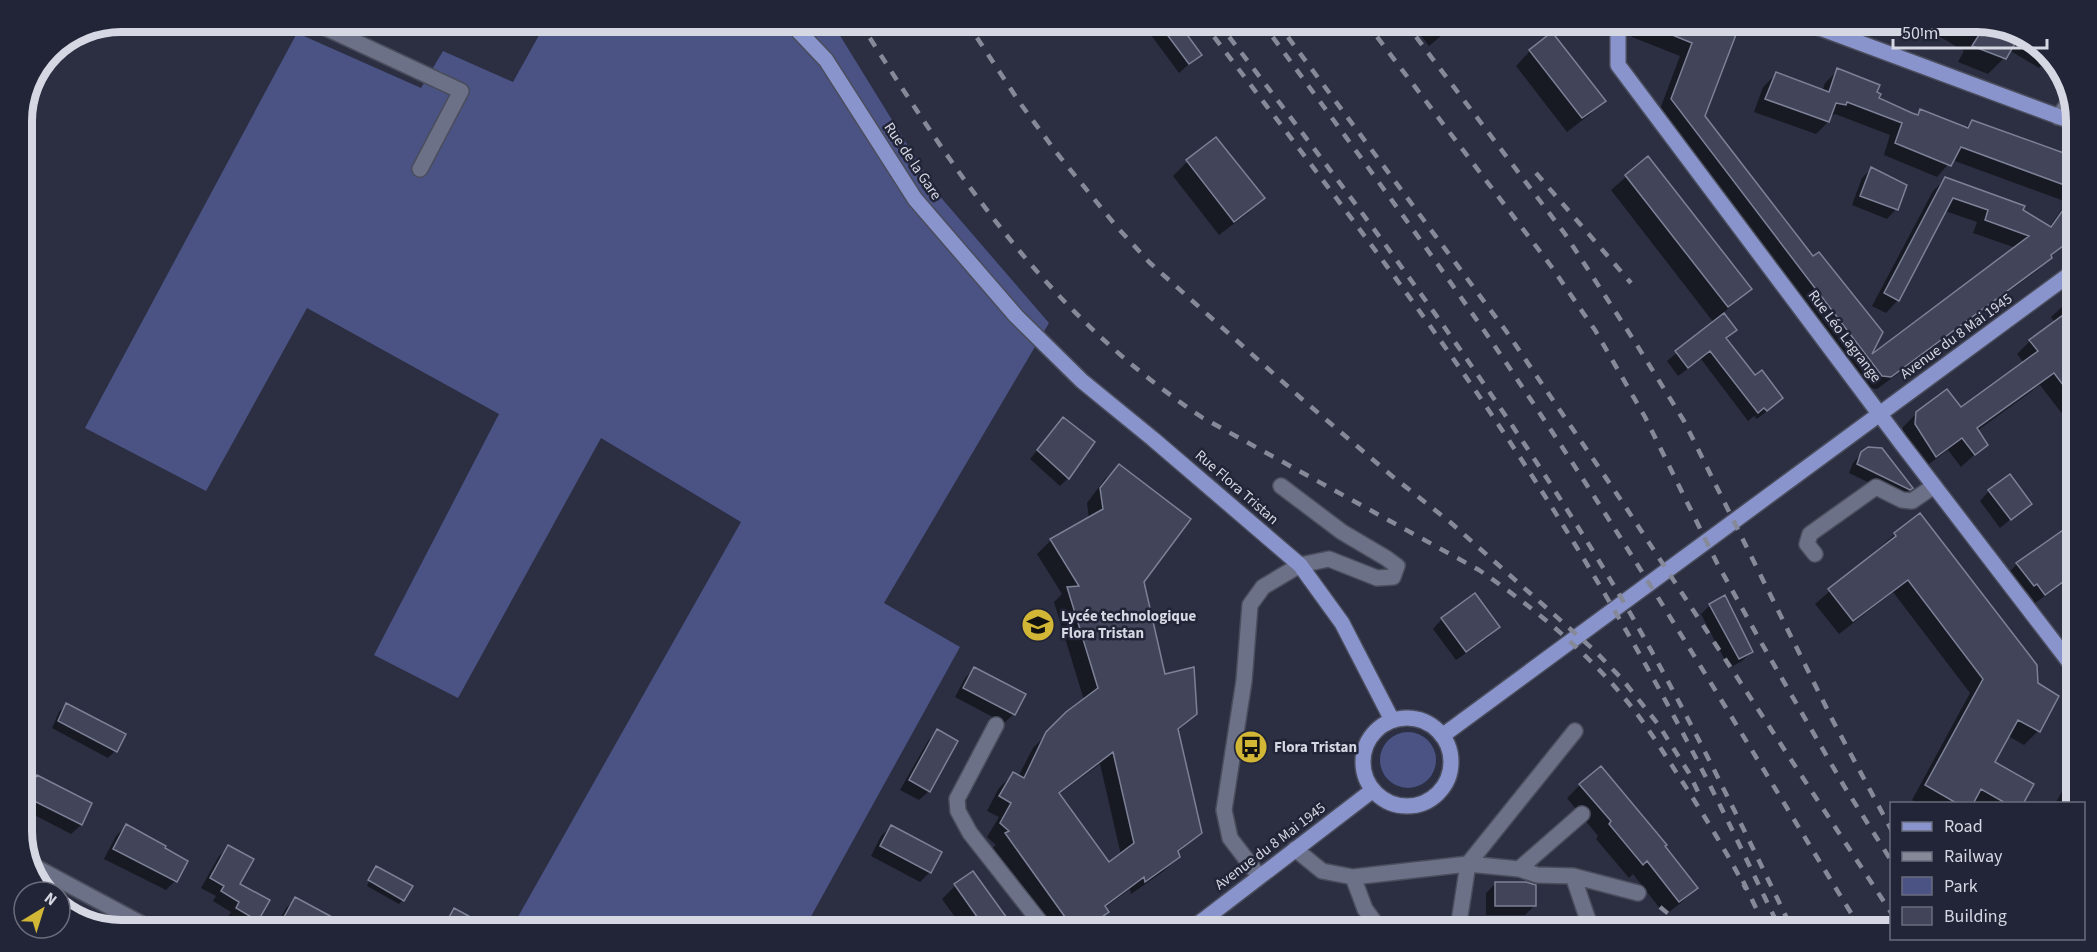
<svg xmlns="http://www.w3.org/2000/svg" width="2097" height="952" font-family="'Source Sans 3',sans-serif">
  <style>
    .green { fill: #4b5384 }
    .shadow { fill: #0007; fill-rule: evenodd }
    .building { fill: #424559; stroke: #7d8197; stroke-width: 1.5; fill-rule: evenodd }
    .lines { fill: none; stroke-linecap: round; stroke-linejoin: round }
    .minor-casing { stroke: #4a4d5c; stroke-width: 18 }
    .major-casing { stroke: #4a4d5c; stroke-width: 18 }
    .minor { stroke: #6d7187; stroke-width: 15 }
    .major { stroke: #8a94cc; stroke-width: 15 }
    .rail { stroke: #868998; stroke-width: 4.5; stroke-dasharray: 10 10; stroke-linecap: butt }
    .labels { text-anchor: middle; stroke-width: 5; stroke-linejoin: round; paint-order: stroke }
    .street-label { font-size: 15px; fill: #d5d7e3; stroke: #222537 }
    .poi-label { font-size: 15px; font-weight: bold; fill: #d5d7e3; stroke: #222537; text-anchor: start }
    .rim { fill: none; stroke: #d5d7e3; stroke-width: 8 }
  </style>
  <rect width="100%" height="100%" fill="#2c2f42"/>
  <path class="green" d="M547 21H831L937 193 1049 323 884 603 960 647 803 931H510L741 522 601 438 458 698 374 655 499 414 307 308 206 491 85 428 297 33 421 88 443 51 513 82Z
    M1380 760a28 28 0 1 1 56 0a28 28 0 1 1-56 0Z"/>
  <path class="shadow" d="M1158 21 1200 54 1179 73 1148 31Z
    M1410 21H1459L1429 46Z
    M1637 21H1705L1704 117 1813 258 1881 332 1867 360 2016 248 1973 233 1977 222 1945 211 1898 300 1886 313 1872 306 1933 191 1945 179 2021 210 2049 227 2067 202 1952 160 1937 177 1884 155 1890 135 1835 114 1830 117 1828 122 1816 134 1754 112 1763 87 1776 74 1822 92 1825 83 1838 70 1875 93 1877 98 1915 116 1920 111 1965 128 1972 121 2075 158V235L2050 257 2038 270 1877 389 1869 388 1659 112 1680 56 1632 37Z
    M1931 21H1977L2015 29 2050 57 2039 68 2009 50 2004 58 1988 74 1958 62 1964 51 1927 29Z
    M1530 51 1604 100 1589 115 1567 132 1516 66Z
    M1216 139 1263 198 1248 213 1219 235 1173 176 1187 162Z
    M1648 158 1750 289 1722 314 1735 330 1726 340 1772 407 1757 419 1754 416 1748 421 1701 359 1678 376 1667 361 1714 323 1611 190Z
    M1871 169 1905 185 1896 209 1887 219 1852 205 1862 178Z
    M2074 296 2073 428 2040 385 1977 431 1986 444 1961 467 1948 450 1922 469 1902 438 1903 427 1917 413 1961 409 2024 363 2017 354 2030 341 2055 323 2051 317Z
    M1063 419 1068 478 1060 486 1030 459Z
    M1862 453 1911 488 1901 498 1849 473 1853 463Z
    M1119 466 1142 581 1164 676 1196 714 1177 732 1200 833 1177 854 1178 857 1164 871 1131 894 1130 889 1106 907 1107 911 1085 931H1052L992 848 996 845 987 837 999 817 987 811 999 788 1013 774 1018 777 1033 748 1067 714 1084 700 1054 602 1062 594 1037 554 1051 540 1089 519 1087 503 1105 479ZM1100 764 1121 855 1109 864 1058 795Z
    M1989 491 2030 503 2000 528 1980 501Z
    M1920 515 2038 731 2024 745 2008 736 1993 763 2022 804H1919L1912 800 1970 693 1893 592 1839 634 1815 604 1895 534Z
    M2072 539 2071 590 2063 583 2035 603 2027 591 2024 593 2008 573 2017 564Z
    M1710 605 1752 651 1742 661 1729 668 1701 614Z
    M1442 619 1498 627 1489 637 1456 660 1433 629Z
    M974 669 1014 714 1004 723 955 697 965 678Z
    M66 705 115 751 108 758 52 728 59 712Z
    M937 731 929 791 919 800 900 790 928 741Z
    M21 774 34 780 37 777 90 804 81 825 71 834 21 808Z
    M2069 781V804H2055L2065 786Z
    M1580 785 1664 846 1696 888 1682 902 1665 915 1633 874 1629 878 1596 839 1598 836 1567 798Z
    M126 826 175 881 166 890 104 859 116 836Z
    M891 827 930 872 920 882 871 856 881 836Z
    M229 846 238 884 257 920 247 930 227 918 231 912 213 901 216 896 201 888 219 856Z
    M376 867 403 900 399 904 367 886Z
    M973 873 1015 931H965L942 899 955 886Z
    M1496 883 1535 905 1525 915H1486V893Z
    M296 899 356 931H283L276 927 286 908Z
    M454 910 468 931 442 930Z
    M1601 922 1617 927 1616 931H1592Z"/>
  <path class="building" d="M1157 21H1177L1202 55 1189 64Z
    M1638 21H1709L1737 32 1705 116 1813 256 1819 252 1883 332 1872 354 2029 236 1985 220 1988 210 1953 198 1899 301 1884 293 1945 177 2025 206 2023 210 2051 227 2075 193V237L2051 255 2052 258 1891 377 1882 376 1671 99 1692 43Z
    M1956 21H1977L2015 29 2021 33 2006 59 1972 46 1979 35Z
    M1552 32 1606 101 1582 118 1529 50Z
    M1837 68 1880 85 1877 92 1881 94 1879 98 1912 113 1918 115 1920 109 1968 128 1972 120 2075 157V189L1961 147 1951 166 1895 143 1902 123 1847 102 1846 105 1836 103 1829 122 1765 99 1776 72 1829 92Z
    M1216 137 1265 198 1234 222 1186 160Z
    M1648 156 1752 289 1728 307 1625 175Z
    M1871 167 1907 185 1898 210 1860 196Z
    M2074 307 2073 398 2054 373 1977 428 1988 445 1975 455 1962 438 1936 457 1915 424 1916 412 1947 389 1961 407 2038 351 2029 340Z
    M1724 313 1737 330 1726 338 1755 375 1762 370 1783 398 1767 411 1764 408 1758 413 1710 351 1688 368 1675 351Z
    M1063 417 1095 442 1069 479 1037 450Z
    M1868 447 1882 448 1913 488 1910 490 1857 464 1861 452Z
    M1119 464 1191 519 1144 582 1165 674 1194 667 1197 714 1178 729 1202 833 1178 851 1180 857 1145 882 1144 877 1105 906 1109 912 1081 931H1075L1005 833 1009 831 1000 823 1011 803 999 796 1013 772 1024 778 1046 732 1066 712 1098 688 1067 587 1079 586 1050 539 1103 509 1100 488ZM1113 752 1134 843 1109 862 1059 793Z
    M2010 474 2032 504 2011 520 1988 490Z
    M1920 513 2037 665 2038 683 2059 696 2040 732 2018 720 1995 762 2034 784 2023 804H2007L1981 789 1973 804H1958L1925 785 1983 679 1908 580 1853 621 1828 589 1896 536 1894 533Z
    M2066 528 2072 537 2071 576 2045 595 2037 584 2034 586 2016 563Z
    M1475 593 1500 627 1466 652 1441 618Z
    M1725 595 1753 652 1739 659 1709 604Z
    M974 667 1026 694 1015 715 963 688Z
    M66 703 126 734 117 752 58 721Z
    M937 729 958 741 930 792 909 780Z
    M1601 766 1667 845 1665 846 1698 888 1679 902 1647 861 1643 865 1609 824 1611 821 1579 784Z
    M37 775 92 803 82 825 26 797Z
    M126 824 166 846 165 848 188 861 177 882 113 849Z
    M891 825 942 852 931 873 880 846Z
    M228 845 254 859 240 884 270 900 258 921 236 908 239 902 221 891 224 886 210 878Z
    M376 866 413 886 404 901 368 880Z
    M973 871 1007 918 989 931H987L954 884Z
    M1495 882H1526L1536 885V906H1495Z
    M295 897 358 931H309L284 917Z
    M454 908 496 931H457L445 925Z"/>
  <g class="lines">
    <defs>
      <path id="minor" d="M311 21 461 91 420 169
        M2058 117 2071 100
        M1815 554 1807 544 1810 534 1876 487 1902 500 1912 501 1934 486
        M996 725 957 799 958 811 970 833 1047 931
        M1295 849 1322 871 1353 877 1468 864 1575 731
        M30 864 155 931
        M1519 869 1582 814
        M1259 876 1230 838 1224 810 1244 681 1250 605 1263 587 1300 565 1329 559 1377 578 1393 577 1397 566 1386 558 1342 532 1281 486
        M1573 876 1589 923
        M1353 877 1365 909 1381 931
        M1454 931 1458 929 1468 864 1519 869 1537 875 1573 876 1638 893"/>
      <path id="major" d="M789 21 826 60 915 199 1016 316 1082 381 1153 439 1300 565 1342 623 1392 720
        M1618 21V65L1902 444 2070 663
        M1801 21 2076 123
        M1363 762a44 44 0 1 1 88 0a44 44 0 1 1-88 0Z
        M1442 736 2074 271
        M1189 931 1373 790"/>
    </defs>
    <use href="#minor" class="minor-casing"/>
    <use href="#major" class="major-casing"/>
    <use href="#minor" class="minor"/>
    <use href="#major" class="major"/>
    <path class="rail" d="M859 21C959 178 1046 313 1203 418L1479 570C1533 607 1585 650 1626 700 1645 723 1662 750 1678 775 1702 812 1725 849 1746 889
      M966 21 1020 103 1056 152 1116 226 1150 263 1303 400 1392 476 1450 522 1595 651 1622 679 1658 724 1689 773 1701 798
      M1202 21C1321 178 1443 334 1548 501 1597 579 1644 659 1687 741 1720 803 1750 867 1781 931
      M1217 21C1359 206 1499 393 1619 594 1683 703 1738 817 1793 931
      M1261 21C1350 143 1441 265 1525 391 1643 567 1751 750 1862 931
      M1276 21 1506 331 1623 503 1892 914
      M1365 21 1551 266 1595 330 1645 417 1717 563 1762 644 1844 786 1892 862
      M1404 21 1565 234 1635 342 1684 421 1833 721 1892 831
      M1536 173 1631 283
      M1743 881 1767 931
      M1660 907 1689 931"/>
  </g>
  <defs>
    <symbol id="school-disc" viewBox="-11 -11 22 22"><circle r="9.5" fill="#d2b635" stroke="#222537"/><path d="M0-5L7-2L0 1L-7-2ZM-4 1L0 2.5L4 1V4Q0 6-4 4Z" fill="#111"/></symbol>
    <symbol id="bus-disc" viewBox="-11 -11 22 22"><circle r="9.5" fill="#d2b635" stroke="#222537"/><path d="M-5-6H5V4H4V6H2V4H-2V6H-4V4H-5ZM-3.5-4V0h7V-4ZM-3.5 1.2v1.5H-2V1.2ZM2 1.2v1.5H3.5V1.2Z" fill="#111"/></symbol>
  </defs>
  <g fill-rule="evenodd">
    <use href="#school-disc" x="1019" y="606" width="38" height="38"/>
    <use href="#bus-disc" x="1232" y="728" width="38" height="38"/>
  </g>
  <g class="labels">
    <g class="street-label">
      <text transform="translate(913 161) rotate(56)" y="5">Rue de la Gare</text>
      <text transform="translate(1845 336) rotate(53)" y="5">Rue Léo Lagrange</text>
      <text transform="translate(1956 336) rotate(-36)" y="5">Avenue du 8 Mai 1945</text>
      <text transform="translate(1237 487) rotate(41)" y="5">Rue Flora Tristan</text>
      <text transform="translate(1270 846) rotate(-37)" y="5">Avenue du 8 Mai 1945</text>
    </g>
    <g class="poi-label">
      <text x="1061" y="621">Lycée technologique<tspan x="1061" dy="17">Flora Tristan</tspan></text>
      <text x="1274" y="752">Flora Tristan</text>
    </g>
  </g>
  <path d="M0 0H2097V952H0ZM121 32H1977A89 89 0 0 1 2066 121V831A89 89 0 0 1 1977 920H121A89 89 0 0 1 32 831V121A89 89 0 0 1 121 32Z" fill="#222537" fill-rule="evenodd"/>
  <path class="rim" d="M121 32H1977A89 89 0 0 1 2066 121V831A89 89 0 0 1 1977 920H121A89 89 0 0 1 32 831V121A89 89 0 0 1 121 32Z"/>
  <rect x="1890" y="802" width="195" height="138" fill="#222537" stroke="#6a6c7c" stroke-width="1.5"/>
  <rect x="1902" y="822" width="30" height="9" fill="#8a94cc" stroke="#6a6c7c" stroke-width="1.5"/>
  <text x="1944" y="832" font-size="18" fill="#d5d7e3">Road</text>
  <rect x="1902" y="852" width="30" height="9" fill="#868998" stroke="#6a6c7c" stroke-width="1.5"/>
  <text x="1944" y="862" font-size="18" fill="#d5d7e3">Railway</text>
  <rect x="1902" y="877" width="30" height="18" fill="#4b5384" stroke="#6a6c7c" stroke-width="1.5"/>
  <text x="1944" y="892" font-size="18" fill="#d5d7e3">Park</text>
  <rect x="1902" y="907" width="30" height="18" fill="#424559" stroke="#6a6c7c" stroke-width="1.5"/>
  <text x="1944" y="922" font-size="18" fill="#d5d7e3">Building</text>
  <g transform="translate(42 910) rotate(38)"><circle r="28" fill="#222537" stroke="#6a6c7c" stroke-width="1.5"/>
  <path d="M0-4.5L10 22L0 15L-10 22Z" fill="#d2b635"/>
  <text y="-9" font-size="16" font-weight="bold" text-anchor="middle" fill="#d5d7e3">N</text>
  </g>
  <path d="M1893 39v9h154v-9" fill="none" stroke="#d5d7e3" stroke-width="3"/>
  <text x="1902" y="39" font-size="18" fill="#d5d7e3" stroke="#222537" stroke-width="4.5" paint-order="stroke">50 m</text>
</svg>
